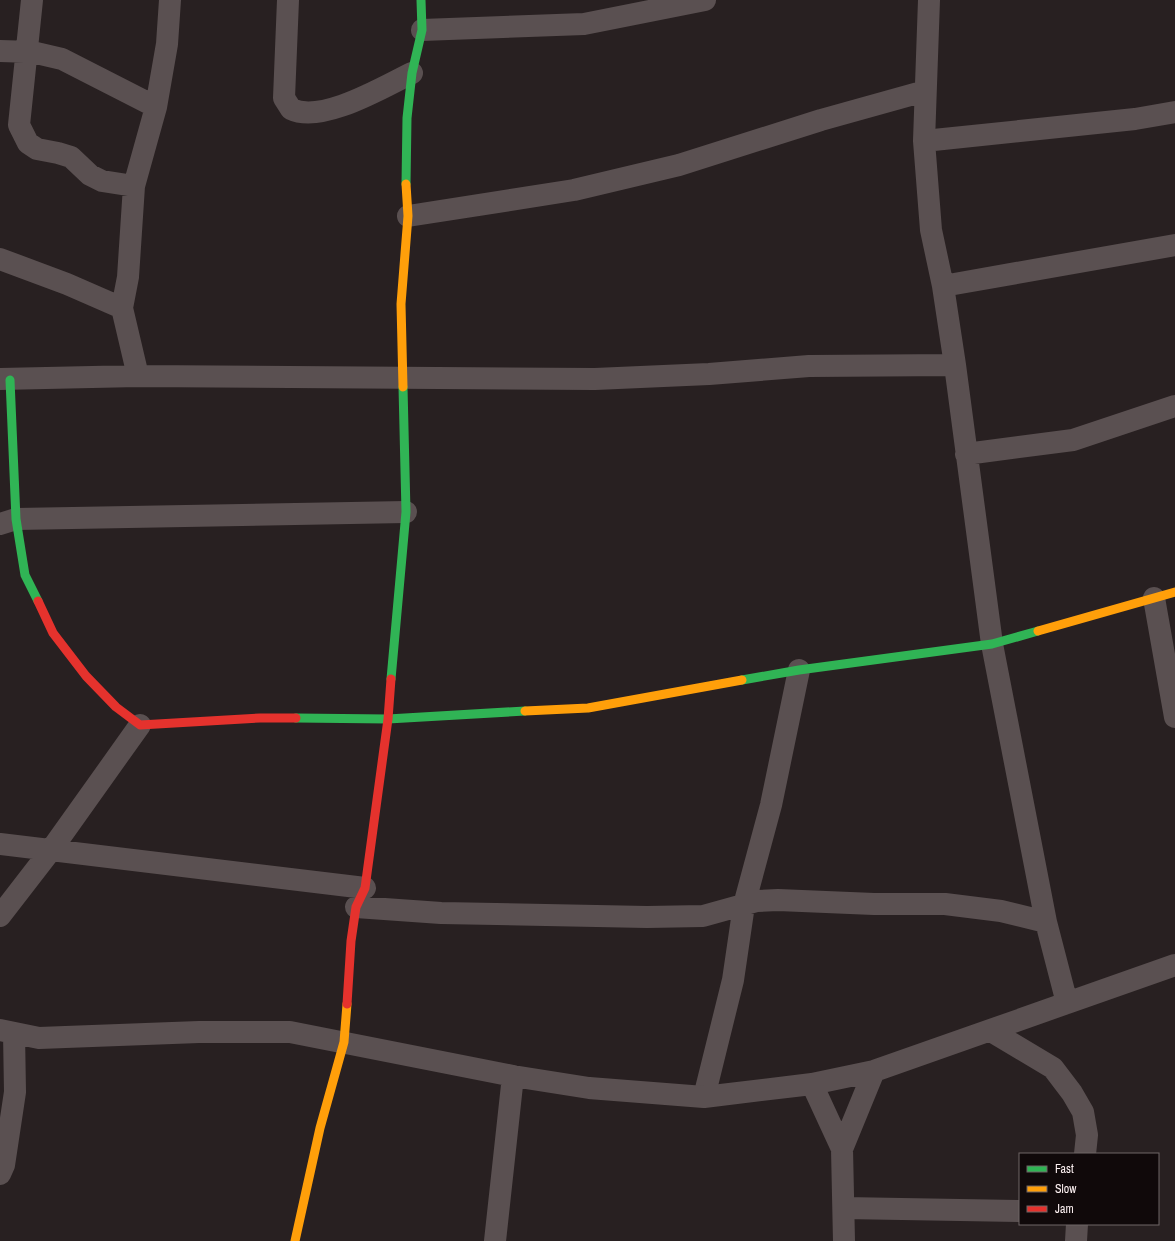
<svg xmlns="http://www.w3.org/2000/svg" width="1175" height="1241" font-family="'Archivo Narrow',sans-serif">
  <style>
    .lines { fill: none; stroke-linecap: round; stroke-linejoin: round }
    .street { stroke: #5a5051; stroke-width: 22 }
    .fast { stroke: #30b455; stroke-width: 9 }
    .slow { stroke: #ff9f0a; stroke-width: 9 }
    .jam { stroke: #e5322d; stroke-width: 9 }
  </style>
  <rect width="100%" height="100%" fill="#282021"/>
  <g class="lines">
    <path class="street" d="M32 0 19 125 28 143 37 149 58 153 71 157 90 175 102 181 134 186
      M288 0 284 98 291 109C322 124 383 87 412 73
      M929 0 924 141 931 230 943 286 955 365 992 644 1046 922 1067 1003
      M422 30 584 24 705 0
      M0 51 32 52 62 59 156 107
      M924 141 1135 119 1175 112
      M408 216 574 190 679 165 821 120 925 91
      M0 259 67 284 122 308
      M943 286 1175 245
      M138 376 122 308 128 277 134 186 156 107 167 44 170 0
      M0 379 138 376 595 379 709 374 809 366 955 365
      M966 454 1073 440 1175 406
      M0 524 16 519 406 512
      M1154 598 1175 717
      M0 844 365 888
      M356 907 441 913 647 917 703 916 757 901 778 900 874 904H945L1001 911 1046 922
      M0 916 51 850 140 725
      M0 1030 39 1038 199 1032H290L513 1076 589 1088 704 1097 812 1084 874 1071 1175 965
      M991 1031 1053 1068 1072 1093 1083 1112 1087 1135 1085 1154
      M812 1084 842 1149 844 1241
      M704 1097 733 980 744 905 771 805 799 670
      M842 1149 874 1071
      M0 1174 4 1165 15 1092 14 1033
      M844 1208 1020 1211
      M495 1241 513 1076
      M1076 1241 1077 1224"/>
    <path class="fast" d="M406 184 407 118 412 73 422 30 421 0
      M10 380 16 519 25 575 38 601
      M391 679 406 512 403 387
      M742 680 799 670 992 644 1038 631
      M296 718 388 719 525 711"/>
    <path class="slow" d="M403 387 401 304 408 216 406 184
      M1038 631 1175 592
      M525 711 588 708 742 680
      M295 1241 320 1128 344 1042 347 1004"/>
    <path class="jam" d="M38 601 53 633 86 676 116 707 140 725 260 718H296
      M347 1004 351 941 356 907 365 888 388 719 391 679"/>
  </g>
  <rect x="1019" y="1153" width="140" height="72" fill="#10090a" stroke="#6f6667"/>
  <rect x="1027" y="1166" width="20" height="6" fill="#30b455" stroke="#6f6667"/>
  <text x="1055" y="1173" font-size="12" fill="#fdf1f2">Fast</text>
  <rect x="1027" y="1186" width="20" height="6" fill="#ff9f0a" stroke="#6f6667"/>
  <text x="1055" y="1193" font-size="12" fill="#fdf1f2">Slow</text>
  <rect x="1027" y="1206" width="20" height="6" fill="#e5322d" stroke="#6f6667"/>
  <text x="1055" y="1213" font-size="12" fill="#fdf1f2">Jam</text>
</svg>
